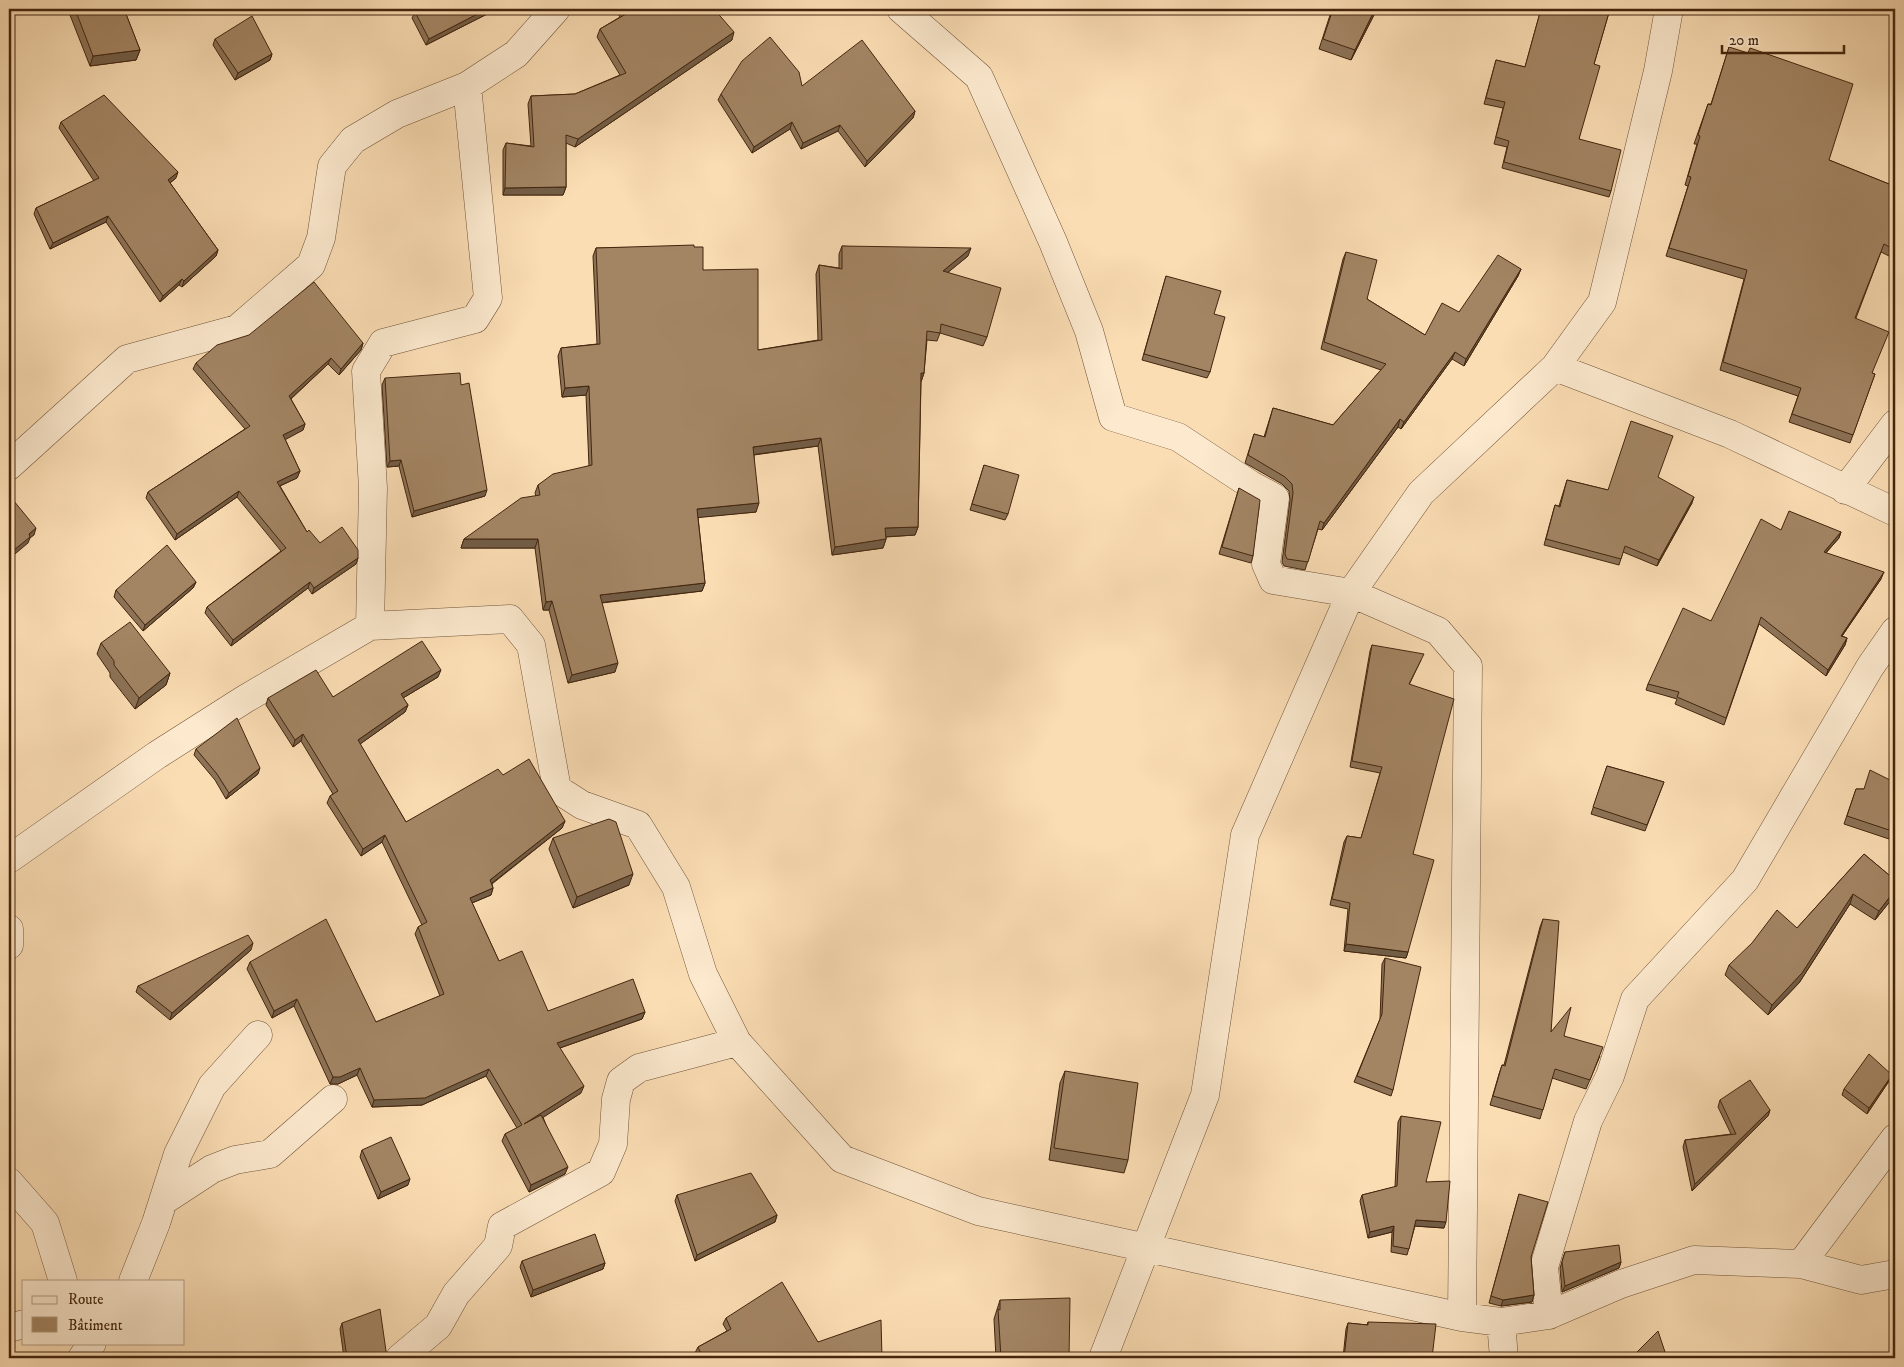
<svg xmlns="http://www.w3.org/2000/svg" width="1904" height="1367" font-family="'IM FELL DW Pica',serif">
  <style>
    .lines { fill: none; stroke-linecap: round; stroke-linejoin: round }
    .minor-casing { stroke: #715438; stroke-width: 29 }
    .minor { stroke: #fce9ce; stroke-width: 28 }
    .wall { fill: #8c7256; stroke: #43260e }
    .shaded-wall { fill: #725d46; stroke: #43260e }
    .building { fill: #a38564; stroke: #43260e }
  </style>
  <rect width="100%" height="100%" fill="#fbddb4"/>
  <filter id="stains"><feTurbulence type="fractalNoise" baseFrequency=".004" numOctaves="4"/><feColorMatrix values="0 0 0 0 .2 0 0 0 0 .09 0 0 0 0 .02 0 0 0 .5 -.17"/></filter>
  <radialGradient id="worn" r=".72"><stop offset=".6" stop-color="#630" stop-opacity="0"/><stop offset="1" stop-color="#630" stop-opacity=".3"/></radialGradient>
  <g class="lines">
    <defs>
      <path id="minor" d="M556 9 516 54 467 86 488 298 475 319 383 343 366 371 373 488 370 626 510 619 531 645 557 789 582 805 638 825 676 887 703 974 737 1042 842 1159 978 1211 1462 1317 1501 1322 1549 1315 1621 1284 1694 1260 1801 1264 1861 1280 1895 1274
        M901 9 979 77 1053 242 1089 331 1113 417 1178 437 1251 485 1275 498 1266 564 1273 580 1351 593 1438 631 1468 666 1462 1317
        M1555 367 1730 434 1895 512
        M9 466 127 359 237 329 311 265 321 238 332 166 353 140 397 114 467 86
        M1845 490 1895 424
        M9 859 157 755 245 699 370 626
        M9 929V945
        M9 1182 45 1223 63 1281
        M163 1201 212 1169 235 1160 270 1154 333 1099
        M1801 1264 1895 1138
        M133 1281 156 1223 178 1154 212 1086 258 1035
        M1549 1315 1544 1267 1588 1121 1610 1076 1635 999 1745 880 1870 667 1895 631
        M1501 1322 1504 1358
        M9 1328 24 1324
        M82 1358 92 1343
        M400 1358 438 1326 456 1294 498 1246 502 1226 601 1172 613 1144 616 1099 621 1081 639 1068 737 1042
        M1103 1358 1205 1095 1245 835 1351 593 1421 493 1555 367 1602 302 1658 71 1669 9"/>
    </defs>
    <use href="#minor" class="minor-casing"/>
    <use href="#minor" class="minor"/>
  </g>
  <path class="wall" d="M69 9H124L140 50 136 60 90 66 68 10Z
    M420 9H497L426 45 412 18 415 12Z
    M615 9H714L732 40 575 147 566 143V187L563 195H503V150L506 143 531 146 528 104 531 96 575 94 620 75 597 37 600 29 620 17Z
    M1332 9H1377L1351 60 1319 49Z
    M1541 9H1610L1594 64 1579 139 1611 191 1609 197 1502 168 1507 147 1494 144 1503 108 1484 104 1496 60 1525 67Z
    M215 39 272 54 270 60 235 80 213 45Z
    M1729 47 1829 160 1889 184 1895 169V259L1881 252 1856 318 1872 373 1875 374 1850 443 1789 422 1798 396 1720 370 1744 279 1666 256 1688 186 1685 185 1697 144H1694L1708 104H1711Z
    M802 86 915 111 913 118 865 167 838 131 801 149 790 129 752 153 718 100 721 94Z
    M61 122 176 178 170 183 218 250 216 256 182 287 179 285 160 302 106 222 50 249 34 214 36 208 94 181 59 128Z
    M842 246 968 256 948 272 987 337 983 346 940 333 937 341 927 340 924 373 921 382 918 527 915 535 886 537V539L883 548 832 555 818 446 754 455 756 512 698 517 705 583 702 591 602 603 615 672 568 683 549 610H543L535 548H461L464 539 536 496 535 493 538 485 589 466 586 395 562 397 558 356 561 348 597 344 593 256 596 248 694 247 703 270 758 350 818 340 816 274 819 265 839 268V254Z
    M1346 252 1367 299 1425 335 1459 312 1521 269 1518 276 1464 366 1452 359 1401 429 1398 427 1322 530 1318 529 1305 570 1284 566 1282 562 1290 500 1289 491 1282 484 1245 463 1254 434 1264 437 1273 408 1333 425 1381 370 1321 349 1343 259Z
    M1166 276 1214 314 1210 372 1207 378 1142 360Z
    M363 343 361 350 339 375 328 364 291 399 305 424 303 430 285 439 300 471 297 478 280 486 307 532 320 543 358 558 356 564 312 594 308 588 231 646 205 613 207 607 281 551 237 497 175 540 146 498 148 492 245 429 193 369 196 363Z
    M385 378 485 496 412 517 399 466 387 467 382 385Z
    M984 465 1008 514 1005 520 970 510Z
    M1658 477 1692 503 1657 566 1623 552 1619 565 1544 545 1553 512 1555 505 1559 506 1567 480 1608 490Z
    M1239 488 1253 556 1251 563 1219 554Z
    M1781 530 1841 532 1839 538 1826 553 1881 579 1842 636 1847 638 1845 645 1826 676 1759 624 1724 725 1675 704 1677 699 1646 690 1648 684 1711 621Z
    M196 582 193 588 143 631 114 597 116 590Z
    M101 643 170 673 166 685 135 709 110 677V673L97 654Z
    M1372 645 1421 660 1409 685 1413 854 1408 952 1406 958 1344 951 1348 909 1330 905 1344 842 1347 836 1361 838 1380 773 1350 767 1370 651Z
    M438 677 403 698 408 705 405 712 360 744 406 822 503 775 565 821 562 828 492 884 493 888 491 895 472 903 499 961 548 1011 645 1012 642 1019 560 1048 581 1093 543 1117 565 1174 529 1192 502 1141 505 1134 517 1128 486 1076 422 1105 372 1107 357 1075 338 1084H330L294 1006 272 1018 247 969 250 962 376 1022 440 996 415 934 418 927 422 925 382 842 361 856 327 803 330 796 333 794 301 741 293 747 266 705 268 698 333 697Z
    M196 749 258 774 226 799 215 780 194 755Z
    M1607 766 1664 782 1645 831 1591 814Z
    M1895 772V841L1844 824 1856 789H1864L1890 780Z
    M553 838 629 885 573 908 549 849Z
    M1864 854 1895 880V895L1875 920 1850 904 1799 983 1768 1015 1725 975 1729 965 1797 928Z
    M1543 919 1551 1032 1564 1036 1600 1056 1586 1089 1552 1078 1540 1119 1490 1105 1499 1074 1502 1065H1504L1540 927Z
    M251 950 170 1020 136 992 138 986Z
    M1385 958 1393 1090 1391 1096 1354 1082 1380 1019 1382 964Z
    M1065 1071 1128 1160 1124 1173 1049 1160 1060 1083Z
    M1892 1075 1889 1081 1867 1114 1842 1095 1844 1089Z
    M1720 1100 1770 1110 1768 1116 1692 1191 1683 1147 1685 1140 1731 1134 1718 1107Z
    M1401 1116 1444 1228 1415 1226 1407 1255 1391 1252 1392 1232 1368 1238 1360 1201 1362 1195 1395 1187 1398 1122Z
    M362 1150 408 1185 378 1199 360 1157Z
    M1519 1194 1531 1257 1534 1295 1532 1302 1501 1306 1489 1303Z
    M677 1195 777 1215 775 1222 695 1261 675 1201Z
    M1565 1252 1621 1262 1619 1268 1562 1292 1560 1268Z
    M522 1261 605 1263 603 1269 531 1297 520 1267Z
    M1000 1300 1069 1358H996L994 1319Z
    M726 1318 818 1342 882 1358H698L695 1353 698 1347 727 1331 723 1324Z
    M1368 1322 1432 1358H1343L1346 1329 1348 1323 1367 1325Z
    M342 1323 387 1358H344L340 1329Z"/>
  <path class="shaded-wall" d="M487 9H497L426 45 429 39Z
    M1375 9H1377L1351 60 1355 50Z
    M734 32 732 40 575 147 578 139Z
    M140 50 136 60 90 66 93 56Z
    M272 54 270 60 235 80 238 73Z
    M915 111 913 118 865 167 867 161Z
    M792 122 790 129 752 153 754 147Z
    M840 125 838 131 801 149 803 143Z
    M178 172 176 178 166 186 168 180Z
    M566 187 563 195H503L505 188Z
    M108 216 106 222 50 249 53 243Z
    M971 248 968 256 940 279 943 271Z
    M218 250 216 256 182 287 184 281Z
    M1521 269 1518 276 1464 366 1466 359Z
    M182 279 179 285 160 302 163 296Z
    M363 343 361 350 339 375 341 369Z
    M1455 352 1452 359 1401 429 1404 422Z
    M331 358 328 364 287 402 289 396Z
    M921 373H924L921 382H918Z
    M589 386 586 395 562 397 565 388Z
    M1400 419 1398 427 1322 530 1324 523Z
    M305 424 303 430 281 442 283 435Z
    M821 438 818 446 750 455 753 447Z
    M401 460 399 466 387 467 390 461Z
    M300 471 297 478 275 488 277 482Z
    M487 490 485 496 412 517 414 511Z
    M239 491 237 497 175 540 177 534Z
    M1694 497 1692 503 1657 566 1659 560Z
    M759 503 756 512 694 518 697 509Z
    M918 527 915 535 882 537 885 528Z
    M36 528 34 535 30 538 28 543 9 559V554L29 534Z
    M1841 532 1839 538 1821 558 1824 552Z
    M464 539H538L535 548H461Z
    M886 539 883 548 832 555 835 547Z
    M358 558 356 564 312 594 314 588Z
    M1884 572 1881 579 1838 642 1841 636Z
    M196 582 193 588 143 631 145 625Z
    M310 582 308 588 231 646 233 640Z
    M705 583 702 591 597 603 600 595Z
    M552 601 549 610H543L546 602Z
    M1847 638 1845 645 1826 676 1828 670Z
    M618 663 615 672 568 683 572 675Z
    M441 670 438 677 398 701 401 694Z
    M170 673 166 685 135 709 139 698Z
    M408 705 405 712 356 747 358 740Z
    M303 734 301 741 293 747 295 740Z
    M260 768 258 774 226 799 229 793Z
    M565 821 562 828 487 887 490 880Z
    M385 835 382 842 361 856 363 849Z
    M633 874 629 885 573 908 577 897Z
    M493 888 491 895 467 905 470 898Z
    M1895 890V895L1875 920 1879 911Z
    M1853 894 1850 904 1799 983 1768 1015 1772 1005Z
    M253 943 251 950 170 1020 172 1013Z
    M1346 944 1408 952 1406 958 1344 951Z
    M297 999 294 1006 272 1018 274 1011Z
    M645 1012 642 1019 554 1050 557 1043Z
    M360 1068 357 1075 338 1084H330L333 1077Z
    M489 1069 486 1076 422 1105 372 1107 374 1100Z
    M1892 1075 1889 1081 1867 1114 1869 1108Z
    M584 1086 581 1093 522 1131 524 1124Z
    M1770 1110 1768 1116 1692 1191 1695 1184Z
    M568 1167 565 1174 529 1192 531 1185Z
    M410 1179 408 1185 378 1199 381 1192Z
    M777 1215 775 1222 695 1261 697 1255Z
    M1416 1220 1446 1222 1444 1228 1414 1226Z
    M1394 1226 1392 1232 1368 1238 1370 1232Z
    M1621 1262 1619 1268 1562 1292 1565 1286Z
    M605 1263 603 1269 531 1297 533 1290Z
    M1534 1295 1532 1302 1501 1306 1503 1300Z"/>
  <path class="building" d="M75 9H124L140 50 93 56Z
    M420 9H487L429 39 415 12Z
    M623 9H714L734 32 578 139 566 135V187L505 188 506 143 534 147 531 96 575 94 626 73 600 29 626 14Z
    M1333 9H1375L1355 50 1323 39Z
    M1541 9H1610L1594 64 1600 66 1579 139 1621 150 1611 191 1504 162 1509 141 1496 137 1505 102 1486 98 1496 60 1525 67Z
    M252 16 272 54 238 73 215 39Z
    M770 37 799 72 802 86 862 40 915 111 867 161 840 125 803 143 792 122 754 147 721 94 742 61Z
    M1729 47 1748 53 1750 48 1853 84 1829 160 1889 184 1895 169V250L1884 244 1855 318 1889 332 1872 373 1875 374 1853 435 1792 414 1801 388 1723 362 1747 270 1669 248 1691 177 1688 176 1700 136 1698 135 1708 104 1711 105Z
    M104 95 178 172 168 180 218 250 184 281 182 279 163 296 108 216 53 243 36 208 99 178 61 122Z
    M694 245V247H703V270L758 269V350L822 340 819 265 842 269V246L971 248 943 271 1001 288 987 337 941 324 940 333 927 331 924 373H921L918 527 885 528 886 539 835 547 821 438 753 447 759 503 697 509 705 583 600 595 618 663 572 675 552 601 546 602 538 539H464L521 498 540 495 538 485 553 474 592 465 589 386 565 388 561 348 600 344 596 248Z
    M1346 252 1377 260 1367 299 1425 335 1442 303 1459 312 1498 255 1521 269 1466 359 1455 352 1404 422 1400 419 1324 523 1320 521 1308 562 1287 559 1285 554 1293 493 1292 484 1285 477 1248 455 1254 434 1265 437 1273 408 1333 425 1386 364 1324 342Z
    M1166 276 1221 291 1214 314 1225 317 1210 372 1144 354Z
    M314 282 363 343 341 369 331 358 289 396 305 424 283 435 300 471 277 482 307 532 309 530 320 543 342 527 358 550V558L314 588 310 582 233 640 207 607 286 548 239 491 177 534 148 492 250 426 196 363 217 345 249 335Z
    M460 373 461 385 469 383 487 490 414 511 401 460 390 461 385 378Z
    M1631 421 1673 436 1658 477 1694 497 1659 560 1625 546 1621 559 1546 539 1555 505 1560 507 1567 480 1608 490Z
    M984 465 1019 475 1008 514 972 504Z
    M1239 488 1260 500 1253 556 1222 547Z
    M9 495 36 528 29 534 30 537 9 554Z
    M1789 511 1841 532 1824 552 1884 572 1841 636 1847 638 1828 670 1761 617 1726 718 1677 697 1679 692 1648 684 1683 608 1711 621 1761 519 1781 530Z
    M167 545 196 582 145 625 116 590Z
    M130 622 170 673 139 698 114 665V661L101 643Z
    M422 641 441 670 401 694 408 705 358 740 406 822 498 769 503 775 529 759 565 821 490 880 493 888 470 898 499 961 522 951 548 1011 633 979 645 1012 557 1043 584 1086 524 1124 541 1115 568 1167 531 1185 505 1134 522 1125 489 1069 425 1098 374 1100 360 1068 340 1077H333L297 999 274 1011 250 962 326 919 376 1022 444 994 418 927 427 922 385 835 363 849 330 796 338 791 303 734 295 740 268 698 316 670 333 697Z
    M1372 645 1424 654 1409 684 1454 699 1413 854 1434 860 1408 952 1346 944 1350 903 1332 899 1347 836 1361 838 1382 767 1352 761Z
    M237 718 260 768 229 793 217 774 196 749Z
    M1607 766 1664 782 1647 825 1593 807Z
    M1870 770 1890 780 1895 772V832L1847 816 1856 789H1864Z
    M609 819 616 822 633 874 577 897 553 838Z
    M1864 854 1895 880V890L1879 911 1853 894 1802 973 1772 1005 1729 965 1752 943 1777 910 1797 928Z
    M1543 919 1559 921 1551 1032 1571 1007 1564 1036 1603 1047 1590 1080 1555 1069 1543 1110 1493 1096 1502 1065 1505 1066Z
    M248 935 253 943 172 1013 138 986Z
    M1385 958 1421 967 1393 1090 1357 1076 1382 1014Z
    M1869 1054 1892 1075 1869 1108 1844 1089Z
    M1065 1071 1138 1083 1128 1160 1054 1148Z
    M1750 1080 1770 1110 1695 1184 1685 1140 1736 1134 1720 1100Z
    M1401 1116 1441 1122 1426 1182 1450 1181 1446 1222 1416 1220 1409 1249 1393 1246 1394 1226 1370 1232 1362 1195 1397 1186Z
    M391 1137 410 1179 381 1192 362 1150Z
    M751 1173 777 1215 697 1255 677 1195Z
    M1519 1194 1548 1202 1531 1257 1534 1295 1503 1300 1491 1296Z
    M595 1234 605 1263 533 1290 522 1261Z
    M1619 1245 1621 1262 1565 1286 1562 1262 1565 1252Z
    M782 1282 818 1342 881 1320 882 1358H703L698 1347 731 1329 726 1318Z
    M1070 1298 1069 1358H1001L998 1309 1000 1310V1300Z
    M380 1309 387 1358H347L342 1323Z
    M1368 1322 1436 1324 1432 1358H1344L1348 1323 1368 1325Z
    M1658 1331 1667 1358H1631Z"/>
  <rect width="1904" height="1367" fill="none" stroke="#fbddb4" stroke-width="30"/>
  <rect x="10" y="10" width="1884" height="1347" fill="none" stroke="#43260e" stroke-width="2.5"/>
  <rect x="15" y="15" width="1874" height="1337" fill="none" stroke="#43260e"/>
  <rect x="22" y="1280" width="162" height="65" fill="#fce9ce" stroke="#b29b81"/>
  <rect x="32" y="1296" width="25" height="8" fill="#fce9ce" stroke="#b29b81"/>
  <text x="68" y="1304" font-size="15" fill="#43260e">Route</text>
  <rect x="32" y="1317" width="25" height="15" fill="#a38564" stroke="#b29b81"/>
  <text x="68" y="1330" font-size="15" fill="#43260e">Bâtiment</text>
  <path d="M1722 45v8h122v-8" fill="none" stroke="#43260e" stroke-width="2.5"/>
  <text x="1729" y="45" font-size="15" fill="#43260e" stroke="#fce9ce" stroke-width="4" paint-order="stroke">20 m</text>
  <rect width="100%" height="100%" filter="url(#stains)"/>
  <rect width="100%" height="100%" fill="url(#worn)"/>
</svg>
